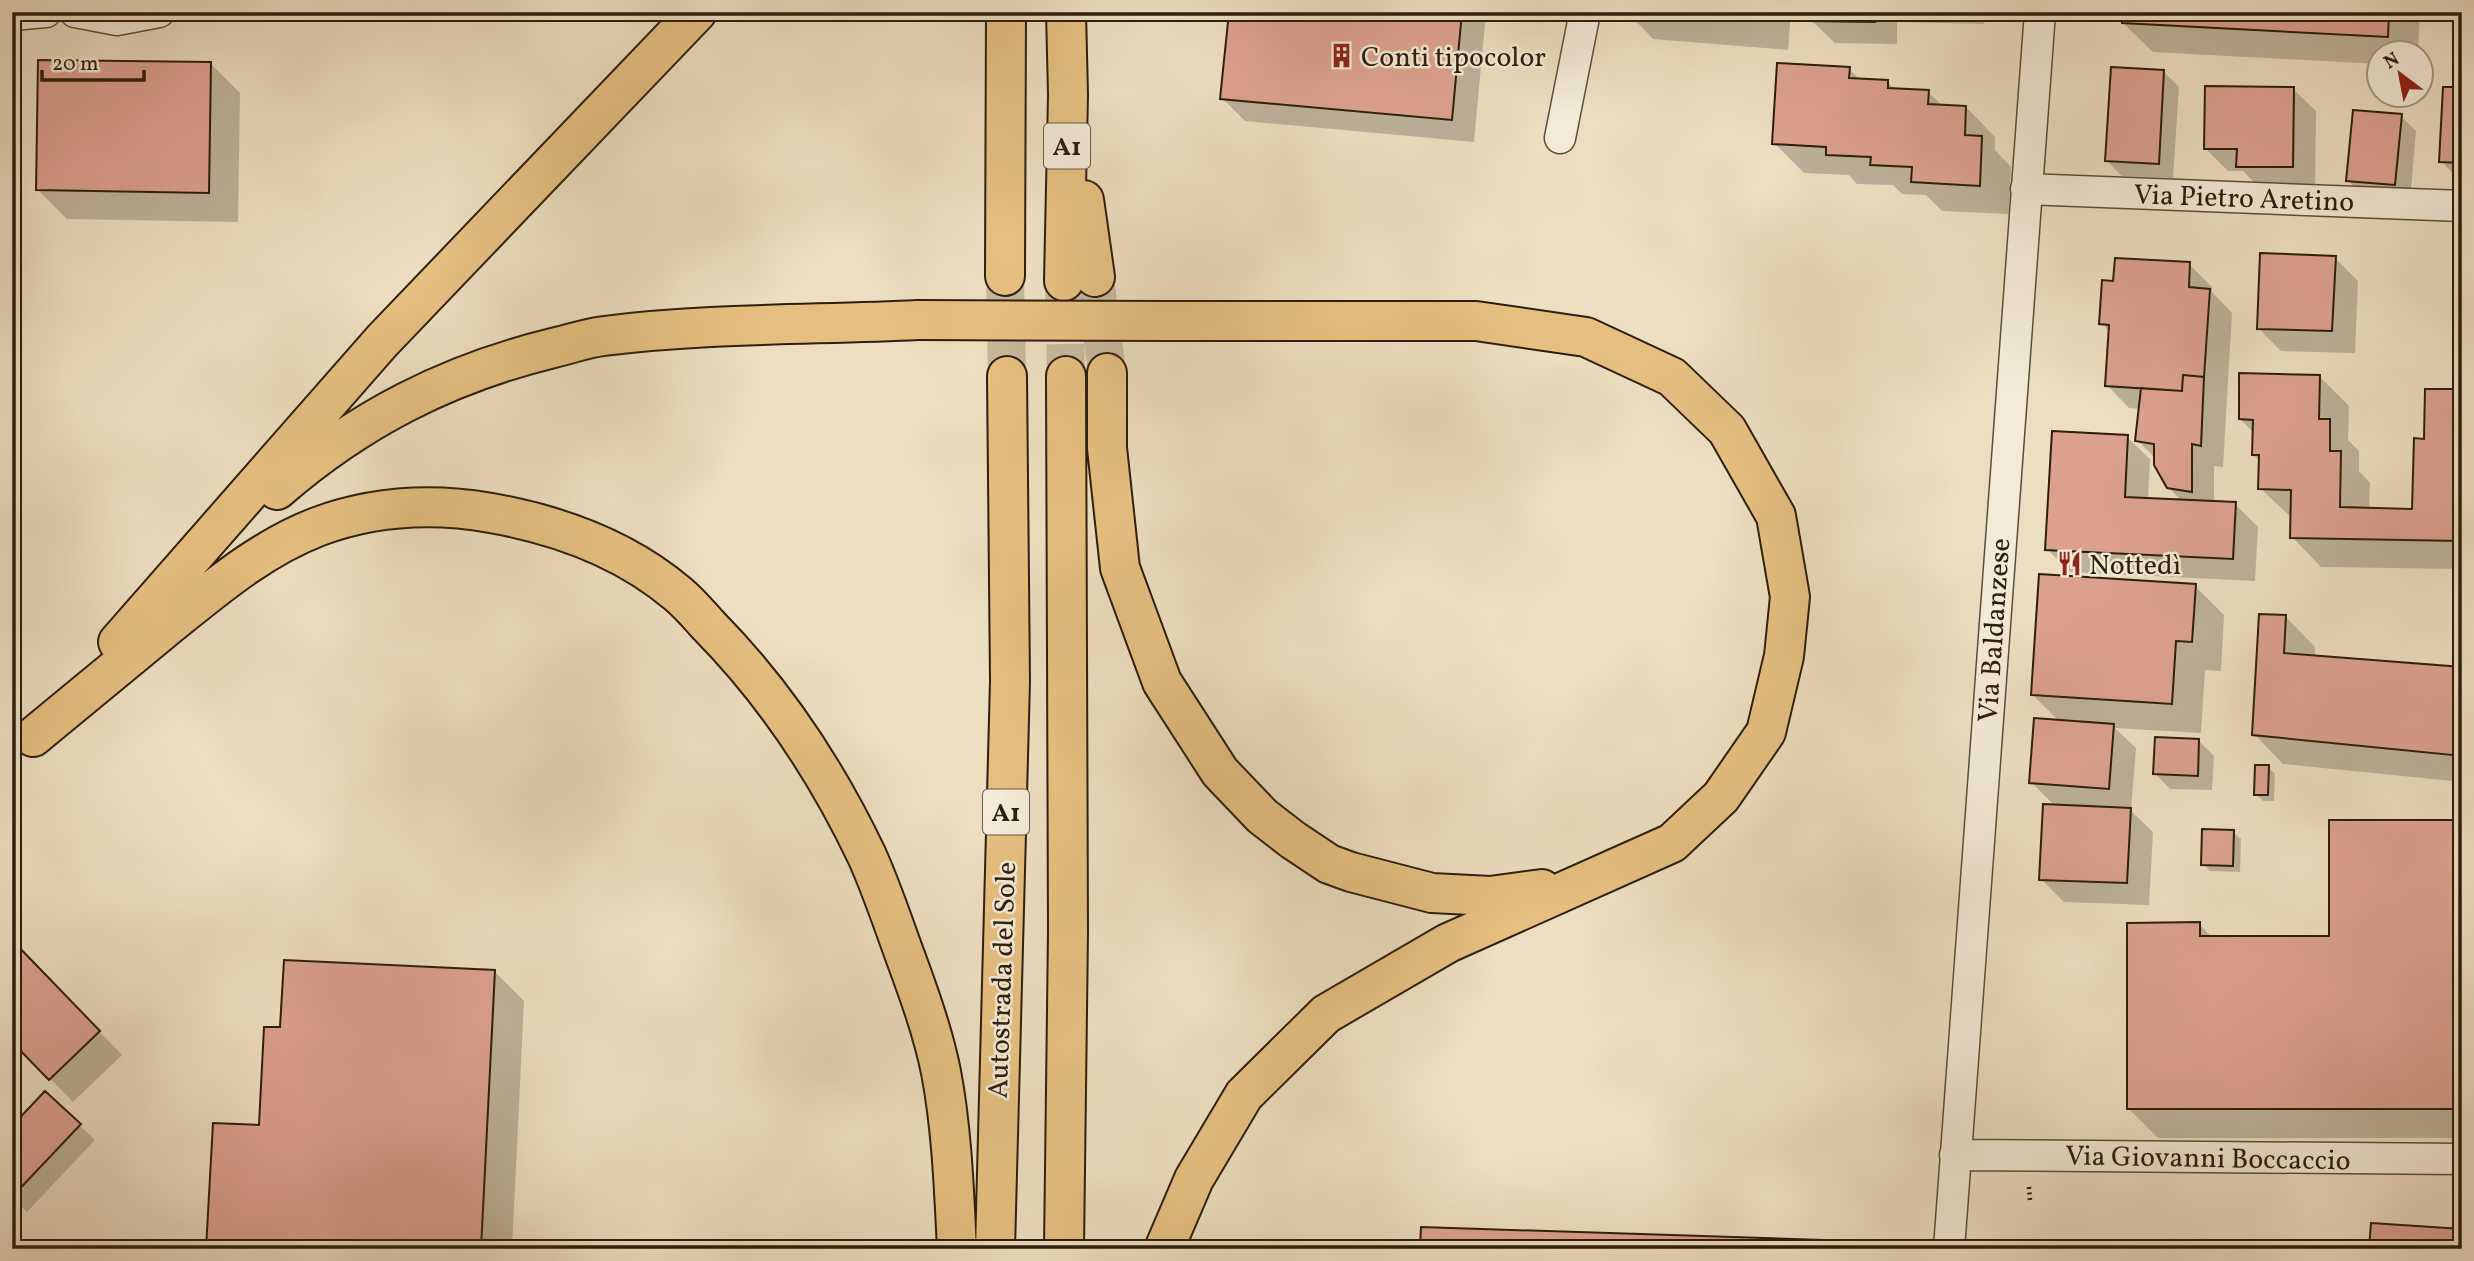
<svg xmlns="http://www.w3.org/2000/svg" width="2474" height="1261" font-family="Vollkorn,serif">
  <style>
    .shadow { fill: #0003 }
    .building { fill: #dca18e; stroke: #2d1e0c; stroke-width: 2 }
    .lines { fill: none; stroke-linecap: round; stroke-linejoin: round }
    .highway-tunnel { stroke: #c7b89d; stroke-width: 38; stroke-dasharray: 38 19; stroke-linecap: butt }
    .street-casing { stroke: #5d4e39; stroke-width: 33 }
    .highway-casing { stroke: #2d1e0c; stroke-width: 42 }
    .path { stroke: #2d1e0c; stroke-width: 4.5; stroke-dasharray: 2 3.5; stroke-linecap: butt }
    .street { stroke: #f3ead7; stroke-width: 30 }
    .highway { stroke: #e6bf80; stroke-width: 38 }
    .highway-bridge-casing { stroke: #2d1e0c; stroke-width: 42; stroke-linecap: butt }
    .highway-bridge { stroke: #e6bf80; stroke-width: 38 }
    .labels { text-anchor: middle; stroke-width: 5; stroke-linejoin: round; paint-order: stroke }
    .shield { fill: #f3ead7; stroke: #685b49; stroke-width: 2 }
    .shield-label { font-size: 26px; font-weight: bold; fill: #2d1e0c }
    .poi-label { font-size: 28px; fill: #2d1e0c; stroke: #f3ead7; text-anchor: start }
    .street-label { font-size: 28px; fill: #2d1e0c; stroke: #f3ead7 }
  </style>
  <rect width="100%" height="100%" fill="#eddec1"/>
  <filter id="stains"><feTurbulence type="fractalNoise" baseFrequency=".00286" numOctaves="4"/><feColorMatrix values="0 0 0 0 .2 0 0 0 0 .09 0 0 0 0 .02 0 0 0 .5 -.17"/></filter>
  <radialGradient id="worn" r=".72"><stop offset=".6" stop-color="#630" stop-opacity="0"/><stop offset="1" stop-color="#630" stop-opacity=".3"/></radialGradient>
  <path class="shadow" d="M1230 12H1486L1474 142 1245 121 1222 98Z
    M1627 12H1791L1788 50 1653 39Z
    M1812 12H1984V24L1897 22V44L1835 43 1812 21Z
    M2124 12H2420L2418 52H2380V64L2153 52 2123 23Z
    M210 63 240 93 238 222 67 219 37 189Z
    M1849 69 1860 80 1887 82 1896 90 1928 92 1943 106 1966 107 1995 137V150L2011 167 2009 214 1942 211 1926 195 1902 194 1893 185 1857 184 1849 175 1804 173 1774 143Z
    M2163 71 2179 87 2173 178 2122 176 2107 161Z
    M2293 89 2316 111 2315 189H2261L2243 171H2228L2205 148Z
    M2462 89V177L2456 176 2441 161Z
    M2401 116 2416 131 2410 200 2363 196 2348 180Z
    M2335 258 2358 281 2355 353 2281 351 2258 328Z
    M2189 264 2212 287V292L2232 313 2223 467 2214 466V503L2235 504 2258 527 2255 581 2070 572 2047 549 2127 437 2150 459 2148 500 2182 501 2168 487 2155 458 2137 440 2141 409 2129 408 2107 385 2110 332 2101 323 2115 283Z
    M2320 377 2349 406 2348 440 2359 451V471L2370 483 2369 510H2414L2425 441 2462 391V569L2321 567 2292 537V518L2260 488 2261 462 2253 455 2254 433 2240 419Z
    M2195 586 2224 615 2221 671 2205 670 2201 733 2115 728 2136 748 2131 811 2153 832 2149 905 2064 902 2041 879 2055 806 2031 782 2060 722 2033 695Z
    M2286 617 2315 647V657L2462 668V782L2283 764 2254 734Z
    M2198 740 2214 756 2212 790 2170 789 2155 773Z
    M2268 767 2275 774 2274 801H2263L2256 794Z
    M2462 822V1138H2158L2129 1109 2199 924 2213 938H2330Z
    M2233 832 2241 839 2240 872 2210 871 2203 864Z
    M12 942 122 1055 73 1102 12 1040Z
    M495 972 524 1001 512 1249H208L260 1127 281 1029Z
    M79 1125 95 1140 27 1212 12 1198V1129Z"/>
  <path class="building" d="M1229 12H1462L1452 120 1220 99Z
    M1649 12H1760L1759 21Z
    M1811 12H1875V22L1810 21Z
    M2122 12H2389L2388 37 2122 23Z
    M38 60 211 62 209 193 36 190Z
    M1777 63 1850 67 1849 78 1888 80V88L1929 90 1928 104 1966 106 1965 135 1982 136 1980 186 1911 182 1912 167 1870 165 1871 157 1826 155V147L1772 144Z
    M2111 67 2164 70 2159 164 2105 161Z
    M2205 86 2294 87 2293 167H2236L2237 149H2204Z
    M2443 87H2462V163L2439 162Z
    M2353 110 2402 114 2395 185 2346 181Z
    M2260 253 2336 256 2332 331 2257 329Z
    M2115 258 2190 262 2189 287 2210 289 2204 377 2183 375 2182 391 2105 386 2109 325 2099 324 2102 280 2113 281Z
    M2239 373 2320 375 2319 419H2330V451H2341L2340 507 2412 509 2414 438 2424 439 2425 389H2462V541L2290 538 2291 490 2258 489 2259 455H2252L2253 420 2239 419Z
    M2183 375 2204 377 2201 446 2192 444V492L2167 488 2154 465V444L2135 441 2141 388 2182 391Z
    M2052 431 2128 435 2125 497 2236 502 2233 559 2045 550Z
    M2039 574 2196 584 2192 642 2176 641 2172 704 2031 695Z
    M2259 614 2286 615 2284 653 2462 667V756L2252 735Z
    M2034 718 2114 724 2109 789 2029 783Z
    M2155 737 2199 739 2198 776 2153 774Z
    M2255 765H2269L2268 795H2254Z
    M2043 804 2131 808 2127 883 2039 880Z
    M2329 820H2462L2461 1109H2127V923L2200 922V936H2329Z
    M2202 829 2234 830 2233 866 2201 865Z
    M12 940 100 1031 49 1080 12 1042Z
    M284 960 495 970 481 1249H206L213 1123 259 1125 264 1027H280Z
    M45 1091 81 1124 12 1197V1126Z
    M2371 1223 2462 1229V1249H2369Z
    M1421 1227 1854 1241V1249H1420Z"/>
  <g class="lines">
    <path class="highway-tunnel" d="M1005 276 1007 376
      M1095 277 1107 373
      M1064 287 1066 376"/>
    <defs>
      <path id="street" d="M75 12 117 20 159 12
        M12 15 46 12
        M1560 138 1585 12
        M2026 189 2462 206
        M1955 1155 2462 1159
        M1949 1249 2040 12"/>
      <path id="highway" d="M1084 200 1095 277
        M1005 276 1006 12
        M1064 281 1068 95 1066 12
        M1107 373V448L1120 568 1162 682 1220 772 1262 816 1293 840 1329 864 1351 872 1432 893 1490 896 1542 889
        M277 490C359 419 447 374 553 348 570 344 587 338 604 336 708 323 814 325 918 320
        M118 642 382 341 697 12
        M33 737C77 701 120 665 164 629 213 590 258 550 317 527 373 506 433 503 491 513 559 525 625 549 678 594 689 603 699 615 709 626 774 692 827 772 867 856 881 887 892 920 904 953 918 991 933 1032 941 1072 952 1130 954 1190 957 1249
        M995 1249 1010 681 1007 376
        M1064 1249 1068 931 1066 376
        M1164 1249 1194 1179 1244 1095 1326 1014 1448 943 1672 843 1721 797 1766 732 1784 656 1790 597 1776 516 1727 430 1672 377 1586 337 1476 321H1169"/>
    </defs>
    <use href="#street" class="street-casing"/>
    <use href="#highway" class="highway-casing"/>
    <path class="path" d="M2029 1187 2030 1200"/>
    <use href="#street" class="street"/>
    <use href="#highway" class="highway"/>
    <defs>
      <path id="highway-bridge" d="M918 320 1169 321"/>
    </defs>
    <use href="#highway-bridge" class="highway-bridge-casing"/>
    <use href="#highway-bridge" class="highway-bridge"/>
  </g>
  <defs>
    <symbol id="building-bare" viewBox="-9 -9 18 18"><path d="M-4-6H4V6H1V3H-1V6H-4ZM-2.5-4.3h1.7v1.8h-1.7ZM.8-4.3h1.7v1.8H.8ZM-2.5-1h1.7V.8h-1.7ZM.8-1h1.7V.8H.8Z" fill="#8f2418" stroke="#f3ead7" stroke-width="2.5" paint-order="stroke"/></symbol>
    <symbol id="restaurant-bare" viewBox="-9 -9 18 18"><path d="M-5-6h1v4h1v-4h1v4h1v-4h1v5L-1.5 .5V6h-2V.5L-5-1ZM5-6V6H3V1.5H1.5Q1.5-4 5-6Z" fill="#8f2418" stroke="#f3ead7" stroke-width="2.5" paint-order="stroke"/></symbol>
  </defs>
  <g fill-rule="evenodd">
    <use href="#building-bare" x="1324" y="38" width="35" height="35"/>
    <use href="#restaurant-bare" x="2052" y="546" width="35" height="35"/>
  </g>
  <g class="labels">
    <g class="shield">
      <rect x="1044" y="123.5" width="46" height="45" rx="5"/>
      <rect x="983" y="789.5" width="46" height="45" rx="5"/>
    </g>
    <g class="shield-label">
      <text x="1067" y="155">A1</text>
      <text x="1006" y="821">A1</text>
    </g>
    <g class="poi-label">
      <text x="1361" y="66">Conti tipocolor</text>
      <text x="2089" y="574">Nottedì</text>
    </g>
    <g class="street-label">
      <text transform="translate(2244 197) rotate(2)" y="10">Via Pietro Aretino</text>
      <text transform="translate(1993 630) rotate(-86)" y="10">Via Baldanzese</text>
      <text transform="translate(1001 980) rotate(-88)" y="10">Autostrada del Sole</text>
      <text transform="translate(2208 1157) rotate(1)" y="10">Via Giovanni Boccaccio</text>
    </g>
  </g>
  <rect width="2474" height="1261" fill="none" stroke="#eddec1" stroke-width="42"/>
  <rect x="14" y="14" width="2446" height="1233" fill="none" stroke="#2d1e0c" stroke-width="3.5"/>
  <rect x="21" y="21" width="2432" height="1219" fill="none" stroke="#2d1e0c" stroke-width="2"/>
  <g transform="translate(2400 74) rotate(328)"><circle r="33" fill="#f3ead7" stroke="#a49886" stroke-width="2"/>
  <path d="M0-5L12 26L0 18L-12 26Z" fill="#8f2418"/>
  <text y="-10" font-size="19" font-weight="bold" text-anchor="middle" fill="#2d1e0c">N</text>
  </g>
  <path d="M42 70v10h102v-10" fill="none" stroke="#2d1e0c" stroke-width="3.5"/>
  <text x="52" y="70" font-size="21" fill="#2d1e0c" stroke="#f3ead7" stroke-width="5" paint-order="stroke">20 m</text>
  <rect width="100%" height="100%" filter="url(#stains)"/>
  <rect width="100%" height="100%" fill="url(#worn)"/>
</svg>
